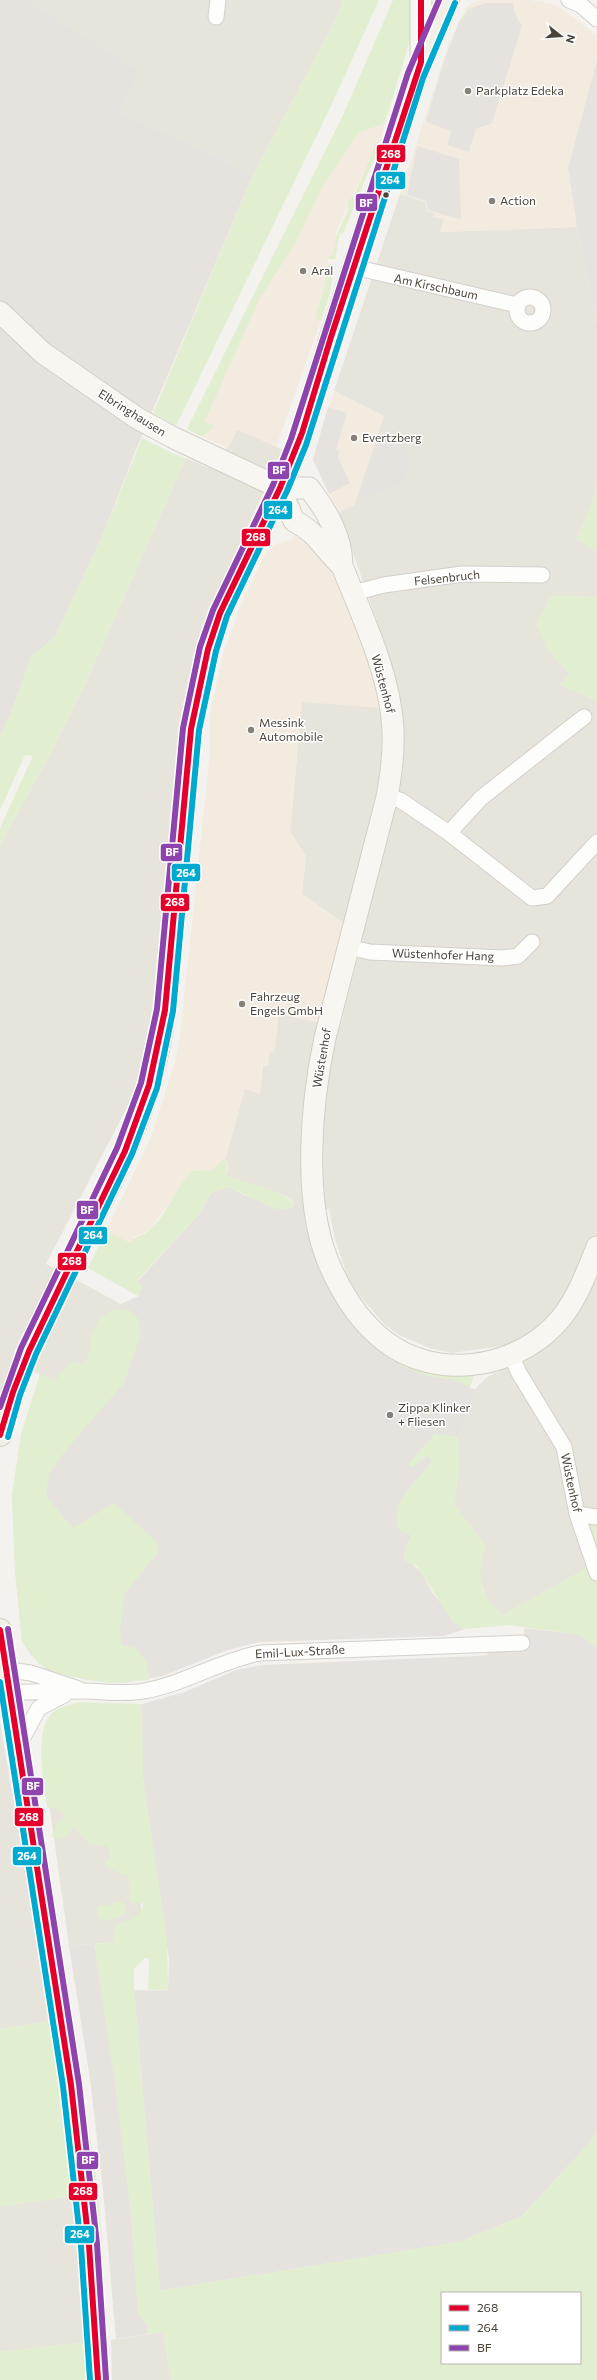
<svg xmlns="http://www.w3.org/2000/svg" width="597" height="2380" font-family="Commissioner,sans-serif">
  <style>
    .residential { fill: #e7e4dc }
    .commercial { fill: #f3ebdf }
    .industrial { fill: #e6e2de }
    .green { fill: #e1eecf; fill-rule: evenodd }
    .parking { fill: #e6e3df }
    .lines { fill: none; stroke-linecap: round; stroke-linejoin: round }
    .street-casing { stroke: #d2d0cb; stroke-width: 17 }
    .secondary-casing { stroke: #d3cfc5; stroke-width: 23 }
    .primary-casing { stroke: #d6cebb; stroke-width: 24 }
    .street { stroke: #fdfdfc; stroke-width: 15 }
    .secondary { stroke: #f7f6f1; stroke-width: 21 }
    .primary { stroke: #f2efe6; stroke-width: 22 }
    .bus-1-casing { stroke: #fff; stroke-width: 9 }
    .bus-2-casing { stroke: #fff; stroke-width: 9 }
    .bus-3-casing { stroke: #fff; stroke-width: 9 }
    .bus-1 { stroke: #e4002b; stroke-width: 6 }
    .bus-2 { stroke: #00a9ce; stroke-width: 6 }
    .bus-3 { stroke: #8e44ad; stroke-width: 6 }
    .poi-dot { fill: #868178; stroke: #fff; stroke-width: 1.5 }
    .bus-dot { fill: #4b4439; stroke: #fff; stroke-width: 1.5 }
    .labels { text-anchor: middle; stroke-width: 3; stroke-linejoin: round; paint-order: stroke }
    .poi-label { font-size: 12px; fill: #4b4439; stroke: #fff; text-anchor: start }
    .street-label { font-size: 12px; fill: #4b4439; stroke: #fff }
    .line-badge { stroke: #fff; stroke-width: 1.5 }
    .badge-label { font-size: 11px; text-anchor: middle; font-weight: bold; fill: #fff }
  </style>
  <rect width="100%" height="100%" fill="#f4f2ee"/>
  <path class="residential" d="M27 0H343L333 25 252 177 219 157 119 112 137 71Z
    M400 194 425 202 434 213 444 220 441 232 577 227 597 323V482L592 504 576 539 597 550V597L551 596 547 649 571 675 559 684 595 700 597 703V1512L568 1509 587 1568 503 1615 488 1602 478 1575 485 1546 454 1504 459 1468 458 1437 466 1420 475 1389 486 1378 505 1368 501 1346 452 1353 432 1349 399 1335 385 1325 356 1292 347 1275 336 1243 329 1209H307L294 1204 291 1199 281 1194 226 1176 228 1167V1162L225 1160 245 1088 260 1094 263 1066 270 1051 274 1052 279 1014 340 1027 363 937 302 894 306 856 290 832 302 701 383 708 402 706 386 648 339 512 354 505 384 416 334 391Z
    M237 429 283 450 211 605 191 670 181 732 158 997 142 1078 46 1264 121 1304 78 1391 14 1363 0 1396V845L47 760 86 682 186 458 214 470Z
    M0 1722 52 2021 0 2029Z
    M48 1795 132 1851 146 1939 69 1946Z
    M76 2196 87 2342 0 2352V2206Z
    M163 2332 171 2380H112L111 2340Z"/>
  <path class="commercial" d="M481 0H530L557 5 597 36V60L568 168 577 227 440 232 444 220 433 217 434 213 427 211 425 202 400 194 449 43 466 8 473 2Z
    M385 123 379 147 375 148 337 230 334 241 336 242 332 256H329L324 289 315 318 321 321 276 447 238 429 228 448 203 437 215 426 205 421 260 298 294 246 323 186 358 132Z
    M334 391 384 416 354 505 339 512 313 460Z
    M294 535 311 540 329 562 359 630 383 708 302 702 290 832 306 856 302 894 345 925 320 1022 279 1014 274 1052H270L268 1066H263L260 1094 245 1089 225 1160H222L212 1170 192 1171 150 1230 134 1237 130 1244 106 1231 151 1137 174 1065 179 1044 209 762 210 713 223 654 242 602 265 554 276 544 292 539Z"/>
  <path class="industrial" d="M0 0H27L138 71 119 112 219 157 252 177 135 452 104 532 55 637 31 657 11 713 0 736Z
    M597 60V323L577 227 568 168Z
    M229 1187 244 1195 291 1209 294 1204 307 1209 314 1251 319 1268 338 1302 356 1327 474 1373 470 1388 475 1389 466 1420 458 1437 448 1436 409 1464 412 1467 428 1455 432 1461 418 1480 405 1493 397 1525 400 1530 411 1534 404 1556 421 1572 433 1594 446 1609 452 1621 465 1629 444 1636 259 1642 225 1651 163 1676 123 1683 87 1680 47 1670 31 1655 22 1641 15 1570 12 1494 78 1391 121 1304 139 1296 138 1281 200 1213 211 1193Z
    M524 1628 580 1635 597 1648V2131L592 2140 522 2216 462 2241 160 2291 134 1990 168 1991 169 1959 143 1779 142 1704 185 1692 236 1670 262 1665 476 1656 487 1655 488 1652 523 1651Z"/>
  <path class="green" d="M343 0H379L330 108 176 426 153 413 252 177 333 25Z
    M393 0H416L414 26 385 123 358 133 323 186 294 246 260 298 205 421 215 426 203 437 187 429 343 115Z
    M375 147H379L343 233H340L335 259H329V256H332L336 242 334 241 348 210V201L354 196Z
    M328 264 334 265 330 293 321 321 315 318 324 289Z
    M142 438 174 454 186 458 86 682 47 760 0 845V828L33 756 25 755 0 810V736L11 713 31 657 55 637 104 532Z
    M597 482V550L576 539 592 504Z
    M551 596 597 597V703L595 700 559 684 571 675 547 649 536 625Z
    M222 1160 228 1161 226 1176C243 1182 285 1190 294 1204L291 1209H276L229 1187 211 1193 200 1213 138 1280 143 1287 138 1296 88 1268 106 1231 130 1243C135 1235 143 1236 150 1230 167 1215 175 1188 192 1171L212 1170Z
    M128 1309 139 1320 140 1338 124 1383 67 1449 49 1474 46 1496 73 1528 114 1503 157 1542 159 1552 125 1593 120 1630 122 1645 136 1648 147 1663 149 1680 109 1683 58 1674 39 1664 22 1641 15 1570 12 1494 21 1434 40 1374 55 1381 70 1362 84 1364 92 1346 90 1338 100 1317 113 1310Z
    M402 1361 474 1373 470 1388 459 1381 427 1376 399 1365Z
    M435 1434 458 1437 459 1468 454 1504 485 1546C478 1579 476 1591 503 1615L587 1568 597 1580V1648L580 1635 509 1625 465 1629 452 1621 417 1566 405 1561 404 1556 411 1534 400 1531C386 1504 418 1481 432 1461L428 1455 412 1467 408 1464Z
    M589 1521 597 1522V1558L588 1523Z
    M79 1702 142 1704 143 1779 167 1938 168 1991 148 1990 149 1959 145 1958 134 1969V1990L160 2291 462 2241 522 2216 592 2140 597 2131V2380H171L163 2332 147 2334V2326L138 2314 94 1944 113 1942 115 1925 136 1917 144 1906 142 1903H130C128 1892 132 1883 126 1873L122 1875 105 1865V1860L110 1858 108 1846 89 1844 77 1830 73 1828 65 1837 57 1840 52 1836 58 1821 65 1819 62 1810 47 1807C44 1784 34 1732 51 1714 57 1707 70 1705 79 1702ZM442 2293H580V2363H442Z
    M117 1901 122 1902 125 1906V1914L106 1921 98 1918 97 1905 108 1906Z
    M60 1958 64 1959 67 1977 96 2177 102 2237 105 2305 103 2304Z
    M52 2021 76 2196 0 2206V2029Z
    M87 2342V2380H0V2352Z"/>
  <path class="parking" d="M485 3H513L514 12 522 26 492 123 476 129 469 152 447 145 451 131 426 122 444 61 459 22 469 9Z
    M417 146 459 159 461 218 458 219 428 210 426 201 407 195Z
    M328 407 347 413 336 450 340 451 338 457 350 483 329 494 313 460Z
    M390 430 399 434 410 462 403 481 357 501 381 436Z
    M94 1944 116 2090 131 2217 138 2314 147 2326V2334L116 2339 103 2190 90 2079 69 1946Z"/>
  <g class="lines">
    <defs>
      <path id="street" d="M569 0 581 5 597 19
        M216 17 218 0
        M354 267 517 305
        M517 310a13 13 0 1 1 26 0a13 13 0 1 1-26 0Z
        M353 593 384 585 462 574 542 575
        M387 797 400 800 449 833 532 898 547 896 597 842
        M449 833 481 798 584 717
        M348 947 370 952 503 958 518 956 532 942
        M511 1356 519 1373 564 1447 577 1514 597 1573
        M577 1514 597 1517
        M0 1669 31 1673 79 1689
        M1 1693C28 1692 56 1691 83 1691 104 1691 123 1695 144 1691 184 1684 219 1661 260 1653L522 1643
        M18 1746 39 1708 64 1695"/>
      <path id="secondary" d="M421 0V61
        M0 312 43 353 137 418 172 437 280 488H309C326 510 342 536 342 566 362 616 391 676 393 731 394 753 391 775 387 797L325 1038C311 1103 303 1197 327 1259 340 1291 358 1321 386 1342 436 1380 512 1369 554 1326 575 1305 586 1274 597 1247
        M280 488 294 521C318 533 323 549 342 566"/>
      <path id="primary" d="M0 1435C29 1319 101 1221 141 1110 153 1077 160 1044 165 1010L191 729 208 649 220 613 280 488 299 442 331 337 416 75 448 0
        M0 1630 71 2085 89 2245 98 2380"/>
    </defs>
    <use href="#street" class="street-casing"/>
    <use href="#secondary" class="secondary-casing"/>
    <use href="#primary" class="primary-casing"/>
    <use href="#street" class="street"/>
    <use href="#secondary" class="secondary"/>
    <use href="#primary" class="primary"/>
    <defs>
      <path id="bus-1" d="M0 1435 13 1392 29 1351 125 1151 149 1085 165 1010 191 729 208 649 220 613 280 488 302 433 331 337 421 62V0
        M0 1630 71 2085 89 2245 98 2380"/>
      <path id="bus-2" d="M8 1437 20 1395 36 1354 132 1154 157 1088 173 1011 199 730 216 651 227 616 287 491 306 445 423 78 455 3
        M0 1682 63 2086 81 2246 90 2380"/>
      <path id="bus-3" d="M0 1407 21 1348 117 1148 141 1083 157 1009 183 728 200 647 213 610 273 485 291 439 408 73 439 0
        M8 1629 79 2084 97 2244 106 2379"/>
    </defs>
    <use href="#bus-1" class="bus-1-casing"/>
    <use href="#bus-2" class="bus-2-casing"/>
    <use href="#bus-3" class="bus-3-casing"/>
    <use href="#bus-1" class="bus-1"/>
    <use href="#bus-2" class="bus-2"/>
    <use href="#bus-3" class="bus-3"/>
  </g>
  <g class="poi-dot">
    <circle cx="468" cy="91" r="4"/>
    <circle cx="492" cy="201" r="4"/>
    <circle cx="303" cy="271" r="4"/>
    <circle cx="354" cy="438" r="4"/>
    <circle cx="251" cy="730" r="4"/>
    <circle cx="242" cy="1004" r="4"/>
    <circle cx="390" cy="1415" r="4"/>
  </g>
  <circle class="bus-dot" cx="386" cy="195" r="3.5"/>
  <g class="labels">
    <g class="poi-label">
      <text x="476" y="95">Parkplatz Edeka</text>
      <text x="500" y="205">Action</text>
      <text x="311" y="275">Aral</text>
      <text x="362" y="442">Evertzberg</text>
      <text x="259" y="727">Messink<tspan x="259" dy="14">Automobile</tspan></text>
      <text x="250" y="1001">Fahrzeug<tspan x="250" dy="14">Engels GmbH</tspan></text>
      <text x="398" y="1412">Zippa Klinker<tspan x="398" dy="14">+ Fliesen</tspan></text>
    </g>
    <g class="street-label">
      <text transform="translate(436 287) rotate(12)" y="4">Am Kirschbaum</text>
      <text transform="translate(132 413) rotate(32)" y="4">Elbringhausen</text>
      <text transform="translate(447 578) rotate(-6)" y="4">Felsenbruch</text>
      <text transform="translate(383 684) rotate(75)" y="4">Wüstenhof</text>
      <text transform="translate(443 955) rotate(2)" y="4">Wüstenhofer Hang</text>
      <text transform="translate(322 1058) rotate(-80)" y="4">Wüstenhof</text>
      <text transform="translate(571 1483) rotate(78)" y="4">Wüstenhof</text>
      <text transform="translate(300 1652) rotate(-3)" y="4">Emil-Lux-Straße</text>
    </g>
  </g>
  <g class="line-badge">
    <rect x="376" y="144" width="30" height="19" rx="4" fill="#e4002b"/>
    <rect x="375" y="171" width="31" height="19" rx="4" fill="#00a9ce"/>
    <rect x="355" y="193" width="23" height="19" rx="4" fill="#8e44ad"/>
    <rect x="267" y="461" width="23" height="19" rx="4" fill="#8e44ad"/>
    <rect x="263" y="500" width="30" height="20" rx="4" fill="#00a9ce"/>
    <rect x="241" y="528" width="30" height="19" rx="4" fill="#e4002b"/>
    <rect x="160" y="843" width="23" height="19" rx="4" fill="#8e44ad"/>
    <rect x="171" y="863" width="30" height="19" rx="4" fill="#00a9ce"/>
    <rect x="160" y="893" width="30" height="19" rx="4" fill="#e4002b"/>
    <rect x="76" y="1200" width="23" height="20" rx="4" fill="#8e44ad"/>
    <rect x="78" y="1226" width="30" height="19" rx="4" fill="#00a9ce"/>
    <rect x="57" y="1252" width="30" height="19" rx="4" fill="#e4002b"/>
    <rect x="21" y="1777" width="23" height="19" rx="4" fill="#8e44ad"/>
    <rect x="14" y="1807" width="30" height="20" rx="4" fill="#e4002b"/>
    <rect x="12" y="1846" width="30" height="20" rx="4" fill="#00a9ce"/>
    <rect x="76" y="2151" width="23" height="19" rx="4" fill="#8e44ad"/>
    <rect x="68" y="2182" width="30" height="19" rx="4" fill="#e4002b"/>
    <rect x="64" y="2225" width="31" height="19" rx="4" fill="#00a9ce"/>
  </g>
  <g class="badge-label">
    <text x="391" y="158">268</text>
    <text x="390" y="184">264</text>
    <text x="366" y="207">BF</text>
    <text x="279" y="474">BF</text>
    <text x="278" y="514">264</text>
    <text x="256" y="541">268</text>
    <text x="172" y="856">BF</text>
    <text x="186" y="877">264</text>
    <text x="175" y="906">268</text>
    <text x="87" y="1214">BF</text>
    <text x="93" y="1239">264</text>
    <text x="72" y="1265">268</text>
    <text x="33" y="1790">BF</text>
    <text x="29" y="1821">268</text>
    <text x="27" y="1860">264</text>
    <text x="88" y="2164">BF</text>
    <text x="83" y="2195">268</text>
    <text x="80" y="2238">264</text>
  </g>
  <rect x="441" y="2292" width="140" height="72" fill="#ffffff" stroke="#b7b4b0"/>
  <rect x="449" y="2305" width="20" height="6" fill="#e4002b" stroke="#b7b4b0"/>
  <text x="477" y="2312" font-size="12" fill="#4b4439">268</text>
  <rect x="449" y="2325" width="20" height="6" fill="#00a9ce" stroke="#b7b4b0"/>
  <text x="477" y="2332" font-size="12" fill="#4b4439">264</text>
  <rect x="449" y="2345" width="20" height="6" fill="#8e44ad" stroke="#b7b4b0"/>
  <text x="477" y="2352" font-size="12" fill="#4b4439">BF</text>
  <g transform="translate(561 36) rotate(107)" stroke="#ffffff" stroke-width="3" paint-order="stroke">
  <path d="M0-3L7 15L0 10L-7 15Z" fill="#4b4439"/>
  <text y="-6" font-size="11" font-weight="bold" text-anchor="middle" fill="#4b4439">N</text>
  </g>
</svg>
